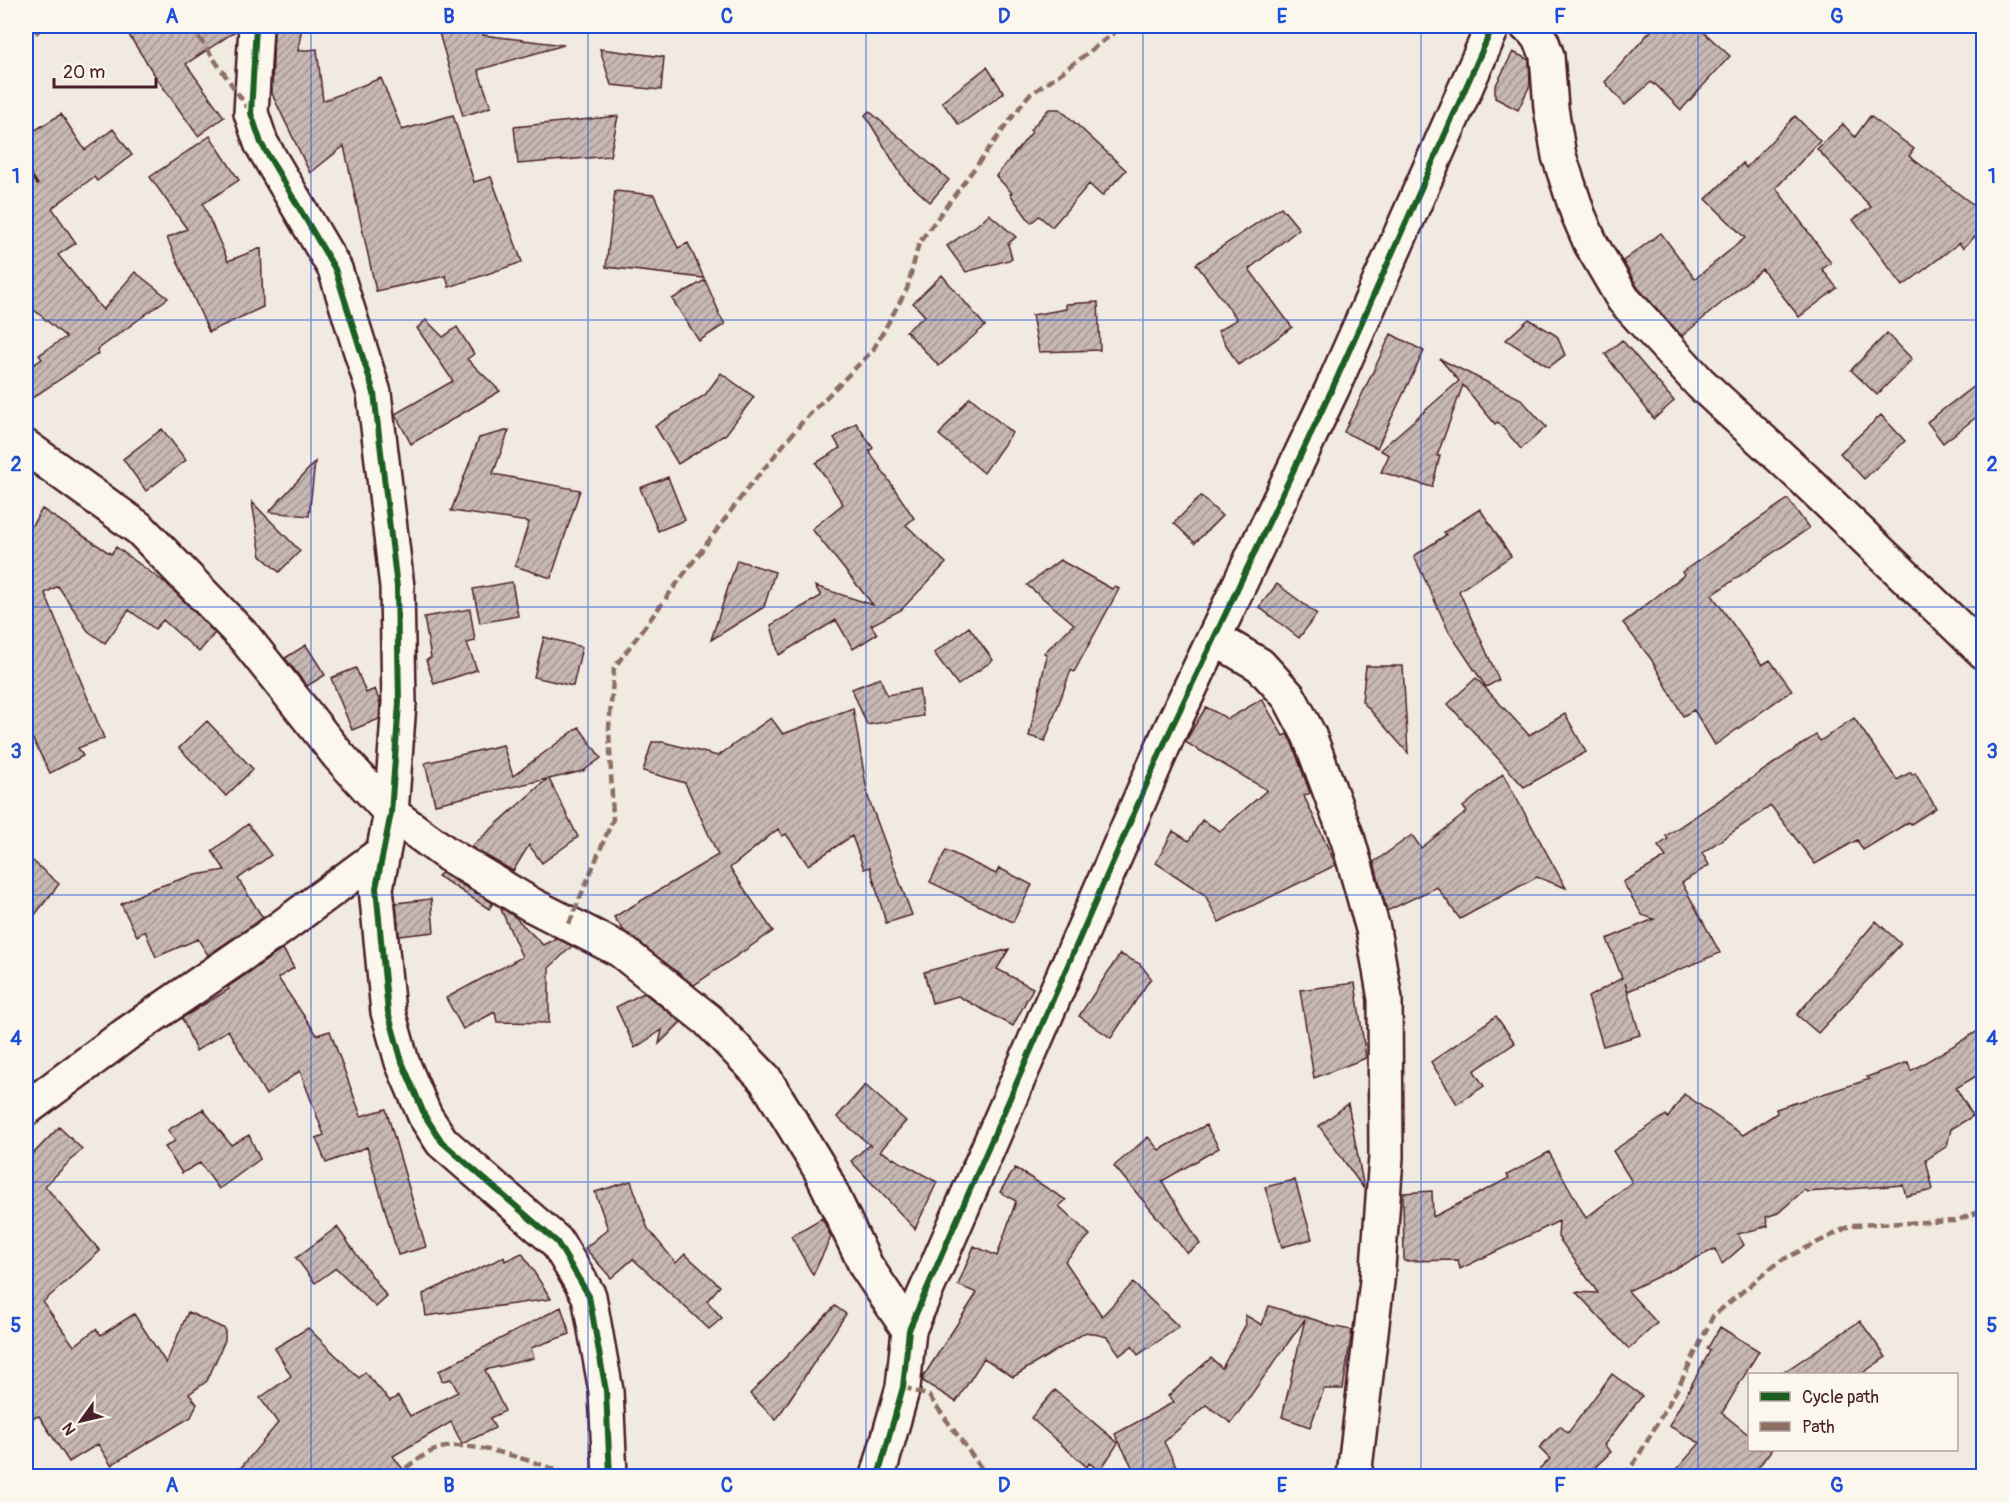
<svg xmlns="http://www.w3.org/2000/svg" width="2009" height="1502" font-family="Pangolin,sans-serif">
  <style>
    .building { fill: url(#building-hatch); stroke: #4a1f2b; stroke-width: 1.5 }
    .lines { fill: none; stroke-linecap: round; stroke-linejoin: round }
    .street-casing { stroke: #4a1f2b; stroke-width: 38 }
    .street { stroke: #fbf7ec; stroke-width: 33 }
    .quiet { stroke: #8d6e63; stroke-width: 4.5; stroke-dasharray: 9 4.5; stroke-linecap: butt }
    .cycleway-casing { stroke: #fbf7ec; stroke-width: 10 }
    .cycleway { stroke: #1b5e20; stroke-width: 6 }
    .grid { fill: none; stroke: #1d4ed8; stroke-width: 1.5; stroke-opacity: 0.55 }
    .neatline { fill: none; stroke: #1d4ed8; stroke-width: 2 }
    .grid-label { font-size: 20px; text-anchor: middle; font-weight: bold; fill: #1d4ed8 }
  </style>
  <defs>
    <pattern id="building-hatch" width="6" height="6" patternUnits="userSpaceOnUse" patternTransform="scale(1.5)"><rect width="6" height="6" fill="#c8b8b3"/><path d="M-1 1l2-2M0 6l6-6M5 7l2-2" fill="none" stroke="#a49592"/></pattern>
  </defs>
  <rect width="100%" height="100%" fill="#f0eae0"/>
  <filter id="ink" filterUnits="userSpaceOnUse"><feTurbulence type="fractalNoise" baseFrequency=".0167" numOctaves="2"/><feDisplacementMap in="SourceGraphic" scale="12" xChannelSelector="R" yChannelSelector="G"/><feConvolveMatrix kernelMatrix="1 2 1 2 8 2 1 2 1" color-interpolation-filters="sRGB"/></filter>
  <g filter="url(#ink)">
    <path class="building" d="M123 26H237V30L186 64 224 117 198 136 158 80Z
      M274 26H302L298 51 317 49 323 101 381 78 402 130 453 115 474 182 491 177 522 262 449 287 446 276 376 291 344 146 310 173 272 94Z
      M437 26H483V35L564 45 478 70 491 107 463 116Z
      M1655 26H1697L1730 56 1681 110 1655 84 1654 85 1651 82 1625 105 1605 82Z
      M600 49 664 57 661 90 611 85Z
      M1513 52 1529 60 1530 85 1518 110 1495 98V87Z
      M987 67 1004 93 959 125 942 102Z
      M1049 109H1060L1126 170 1102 196 1089 184 1052 227 1039 216 1031 223 1010 194 1012 193 996 176 1032 132 1030 130Z
      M869 111 949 180 930 202 904 179 865 115Z
      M61 114 85 150 113 129 132 155 97 181 94 177 52 208 76 243 58 255 103 310 135 272 168 298 97 350 99 353 26 402V370L42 359 39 355 66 337 26 303V168L37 185 38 184 26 167V136Z
      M618 116 610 156 518 164 514 127Z
      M1795 116 1820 141 1776 188 1831 263 1822 269 1837 288 1799 317 1762 269 1682 336 1638 288 1623 261 1661 233 1695 279 1745 238 1706 199 1743 163 1746 168Z
      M1870 116 1914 149 1909 156 1983 212V229L1963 248 1959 243 1903 286 1853 220 1871 207 1817 149 1843 124 1855 137Z
      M210 136 239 180 203 204 228 261 261 248 263 307 209 332 167 238 187 229 150 177Z
      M615 191 654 195 678 248 688 243 704 278 606 267Z
      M1281 207 1299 229 1249 269 1292 327 1256 354 1238 365 1218 331 1237 319 1196 264Z
      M989 214 1016 237 1008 244 1012 259 966 272 947 246 977 225Z
      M942 275 985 326 939 366 906 331 925 316 913 303Z
      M705 280 719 312 718 313 725 324 699 341 672 299Z
      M1098 302 1100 350 1039 352 1032 315 1066 309V304Z
      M1529 319 1557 336 1565 355 1549 367 1506 340Z
      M426 320 443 337 457 327 474 354 467 359 500 391 411 444 395 414 453 381 417 328Z
      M1887 333 1912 359 1877 395 1851 370Z
      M1391 334 1424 351 1377 448 1344 432Z
      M1622 340 1674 401 1654 419 1605 354Z
      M1440 359 1521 399 1546 427 1521 449 1498 422 1495 424 1463 385 1437 456H1440L1432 487 1381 472 1389 455 1380 450 1459 381Z
      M721 373 754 397 726 434 678 464 655 426 705 395Z
      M1983 379V412L1943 443 1927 422Z
      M970 397 1012 433 984 473 939 435Z
      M1881 415 1905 441 1864 479 1840 453Z
      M856 423 873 448 869 451 914 518 906 525 946 563 901 610 871 625 877 634 853 649 836 620 779 655 771 625 821 596 815 586 873 605 812 529 843 504 816 463 840 448 834 438Z
      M162 429 186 460 146 491 123 459Z
      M509 430 493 474 580 490 551 578 515 566 529 522 451 511 479 438Z
      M315 462 309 516 269 512Z
      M668 477 685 520 658 531 640 488Z
      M1201 496 1222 516 1195 543 1174 523Z
      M1788 499 1809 528 1712 595 1762 665 1770 660 1792 690 1715 745 1694 710 1683 716 1651 659 1623 623 1684 575 1682 572Z
      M252 502 300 551 279 572 261 556Z
      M42 509 111 554 116 547 168 585 215 633 199 652 163 620 155 629 129 610 105 643 88 631 58 586 45 593 104 738 78 748 83 756 50 773 26 726V535Z
      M1480 509 1511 556 1459 591 1499 680 1486 687 1449 632 1414 556 1446 535 1444 532Z
      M737 560 775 572 764 607 711 640Z
      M1060 560 1112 589 1115 586 1119 589 1074 672 1071 670 1045 741 1029 736 1047 655 1044 653 1074 624 1027 585Z
      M512 582 518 616 480 623 473 589Z
      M1277 584 1317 614 1299 638 1259 607Z
      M470 609 475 641 467 643 477 670 434 684 426 660 431 658 424 617Z
      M969 627 993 660 958 685 934 653Z
      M544 637 582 647 573 686 534 677Z
      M306 645 325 675 307 686 285 658Z
      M1366 666H1403L1408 753 1362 701Z
      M356 668 366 693 375 689 380 703 379 719 352 730 331 678Z
      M880 678 887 695 919 689 923 716 867 725 852 689Z
      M1476 678 1529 735 1565 714 1586 752 1524 787 1448 704Z
      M1262 699 1283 736 1287 734 1292 743 1310 793 1304 796 1336 865 1219 922 1205 895 1156 863 1173 831 1189 841 1202 820 1220 831 1267 790 1185 742 1206 707 1228 719Z
      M853 708 868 797 912 915 886 923 870 867 864 869 852 836 808 865 786 834 782 836 778 829 730 868 773 931 694 985 624 931 614 917 718 855 685 783 643 771 652 742H663L718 756 771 718 783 734Z
      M1854 718 1897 780 1911 772 1912 775 1915 773 1936 808 1911 824 1909 822 1863 850 1857 840 1815 864 1771 806 1702 853 1709 865 1682 883 1720 953 1628 991 1625 983 1640 1035 1603 1046 1588 997 1622 978 1607 939 1654 919 1642 915 1623 882 1666 857 1658 846 1668 839 1666 836 1816 735 1820 741Z
      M207 721 253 769 226 796 179 748Z
      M579 727 601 758 583 771 549 779 578 837 542 863 529 845 513 871 471 847 547 779 435 804 425 763 503 745 513 776Z
      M1503 774 1566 888 1537 877 1460 919 1437 887 1387 911 1374 862 1412 835 1421 848 1467 812 1463 807Z
      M248 824 271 855 238 879 263 918 208 955 198 939 156 957 145 931 137 936 121 904 149 890 190 876 225 870 212 851Z
      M946 850 996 874 999 868 1032 885 1013 922 930 882Z
      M26 855 59 884 26 926Z
      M442 873 493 903 489 909 438 876Z
      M431 899 434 932 399 936 396 903Z
      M500 907 515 917 543 945 556 938 572 946 549 968V1023L497 1022 495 1012 463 1029 446 998 522 957Z
      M1876 921 1901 944 1818 1033 1797 1015Z
      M283 949 294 968 278 978 317 1035 330 1031 361 1116 386 1109 426 1247 398 1255 367 1147 326 1163 316 1138 324 1135 300 1071 266 1095 228 1030 196 1051 182 1018 229 989 228 987Z
      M1009 949 997 969 1033 988 1013 1026 958 996 932 1003 924 972Z
      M1120 954 1140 964 1151 978 1111 1038 1079 1016Z
      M1355 983 1366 1058 1314 1078 1300 990Z
      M644 993 681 1022 659 1044 662 1030 635 1048 616 1007Z
      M1496 1016 1515 1043 1474 1071 1484 1086 1457 1104 1431 1062Z
      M1983 1028V1072L1956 1088 1973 1116 1951 1129 1947 1146 1926 1160 1933 1190 1906 1196 1903 1185 1807 1192 1804 1190 1778 1213 1766 1217 1768 1226 1738 1234 1744 1245 1722 1264 1715 1249 1628 1291 1657 1323 1629 1349 1576 1292 1598 1293 1558 1237 1559 1221 1460 1269 1458 1260 1404 1261 1403 1193 1432 1191 1433 1217 1509 1178 1507 1175 1549 1152 1586 1218 1632 1182 1613 1151 1666 1115 1668 1118 1684 1094 1743 1135 1777 1113 1776 1109 1870 1079 1867 1077 1908 1062 1911 1071Z
      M865 1085 906 1121 880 1151 937 1182 915 1229 851 1161 869 1145 871 1146 837 1117Z
      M1348 1104 1364 1189 1319 1126Z
      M203 1109 231 1145 249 1135 260 1159 219 1189 200 1163 182 1173 165 1147 175 1141 168 1130Z
      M1206 1125 1219 1148 1162 1181 1200 1244 1187 1253 1114 1166 1148 1137 1159 1150Z
      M59 1127 82 1149 45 1186 100 1251 43 1302 74 1346 96 1329 101 1335 134 1314 166 1363 188 1312 225 1329V1340L207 1381 189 1394 197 1404 191 1417 111 1465 98 1444 69 1462 39 1416 33 1418 26 1390V1161Z
      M1015 1168 1066 1200 1059 1206 1090 1235 1065 1261 1102 1316 1133 1283 1179 1327 1138 1355 1132 1346 1120 1355 1107 1337 1086 1332 1013 1377 984 1358 956 1402 923 1381V1377L977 1293 958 1285 974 1246 997 1256 1016 1201 1000 1192Z
      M1295 1180 1312 1239 1282 1247 1265 1187Z
      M631 1181 648 1229 676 1263 685 1254 720 1286 707 1301 722 1318 709 1329 633 1259 611 1278 585 1248 608 1229 595 1192Z
      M822 1218 831 1237 813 1275 791 1236Z
      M337 1227 387 1297 376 1307 336 1268 315 1283 296 1258Z
      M522 1253 551 1299 426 1316 423 1294 504 1257 505 1261Z
      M835 1306 846 1314 776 1420 750 1394Z
      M1269 1306 1322 1322 1330 1326 1352 1330 1343 1389H1324L1310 1427 1282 1417 1305 1319 1231 1423 1206 1405 1164 1442 1181 1476H1137L1115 1434 1174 1402 1168 1396 1211 1358 1222 1368 1246 1324 1245 1315 1262 1325Z
      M561 1307 570 1334 531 1348 534 1358 485 1370 505 1411 490 1418 495 1428 462 1444 451 1422 393 1456 408 1476H234L278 1423 260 1398 291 1376 275 1348 308 1328 359 1378 365 1372 390 1401 398 1396 410 1416 458 1392 451 1379 442 1381 439 1371Z
      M1860 1321 1886 1357 1861 1374H1781Z
      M1720 1327 1759 1351 1722 1413 1749 1435V1449H1772L1752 1476H1671L1700 1443 1669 1426 1710 1351 1707 1349Z
      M1612 1374 1642 1396 1604 1445 1611 1452 1586 1476H1533L1550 1459 1539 1448 1560 1426 1568 1433Z
      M1055 1390 1118 1443 1100 1471 1089 1463 1087 1467 1031 1418Z"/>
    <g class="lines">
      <defs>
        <path id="street" d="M256 26 251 113 261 143 335 269 374 393 397 587 399 703 391 813 376 888 388 1012 402 1062 425 1116 442 1142 557 1242 589 1296 606 1391 610 1476
          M1527 26 1531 28 1542 42 1547 56 1551 108 1559 156 1578 214 1591 244 1623 299 1700 383 1803 478 1984 652
          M26 447 140 529 245 638 338 755 391 813 447 854 532 905 620 950 708 1020 765 1079 820 1169 866 1266 909 1330
          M1214 638 1260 665 1289 697 1309 735 1348 840 1373 929 1385 999 1386 1157 1377 1281 1354 1476
          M26 1109 125 1035 279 929 383 852
          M878 1476 903 1387 909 1330 1168 735 1333 387 1493 26"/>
      </defs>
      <use href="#street" class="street-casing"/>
      <use href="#street" class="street"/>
      <path class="quiet" d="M191 26 250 111
        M26 43 43 26
        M569 924 613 819 609 728 614 668 748 488 804 420 873 350 907 289 919 243 1028 96 1061 73 1123 26
        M903 1387 929 1396 987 1476
        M395 1476C408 1467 422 1454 438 1449 468 1437 543 1465 573 1476
        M1624 1476 1636 1460 1679 1386 1713 1316 1778 1262 1852 1225 1955 1221 1984 1210"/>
      <defs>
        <path id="cycleway" d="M256 26 251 113 261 143 335 269 374 393 397 587 399 703 391 813 376 888 388 1012 402 1062 425 1116 442 1142 557 1242 589 1296 606 1391 610 1476
          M878 1476 903 1387 909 1330 1168 735 1333 387 1493 26"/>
      </defs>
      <use href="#cycleway" class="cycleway-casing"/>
      <use href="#cycleway" class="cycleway"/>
    </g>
  </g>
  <path class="grid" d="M311 26V1476M588 26V1476M866 26V1476M1143 26V1476M1421 26V1476M1698 26V1476M26 320H1984M26 607H1984M26 895H1984M26 1182H1984"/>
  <rect width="2009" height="1502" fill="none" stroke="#fbf7ec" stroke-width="66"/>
  <rect x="1748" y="1373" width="210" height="78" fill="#fbf7ec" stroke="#b4a19f" stroke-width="1.5"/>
  <rect x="1760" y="1392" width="30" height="9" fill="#1b5e20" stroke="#b4a19f" stroke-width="1.5"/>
  <text x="1802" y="1403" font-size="18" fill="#4a1f2b">Cycle path</text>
  <rect x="1760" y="1422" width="30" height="9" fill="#8d6e63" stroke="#b4a19f" stroke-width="1.5"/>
  <text x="1802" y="1433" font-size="18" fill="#4a1f2b">Path</text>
  <g transform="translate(81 1421) rotate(236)" stroke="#fbf7ec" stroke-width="4.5" paint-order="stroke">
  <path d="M0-4.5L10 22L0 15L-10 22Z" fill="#4a1f2b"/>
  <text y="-9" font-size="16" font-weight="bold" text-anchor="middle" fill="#4a1f2b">N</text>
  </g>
  <path d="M54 78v9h102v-9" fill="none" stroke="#4a1f2b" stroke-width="3"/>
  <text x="63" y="78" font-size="18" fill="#4a1f2b" stroke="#fbf7ec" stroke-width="4.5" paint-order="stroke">20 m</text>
  <rect x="33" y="33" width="1943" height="1436" class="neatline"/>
  <g class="grid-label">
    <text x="172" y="23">A</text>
    <text x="449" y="23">B</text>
    <text x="727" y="23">C</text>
    <text x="1004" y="23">D</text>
    <text x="1282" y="23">E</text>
    <text x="1560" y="23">F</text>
    <text x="1837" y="23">G</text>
    <text x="16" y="183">1</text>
    <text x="1992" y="183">1</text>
    <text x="16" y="471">2</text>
    <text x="1992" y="471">2</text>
    <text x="16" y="758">3</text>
    <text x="1992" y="758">3</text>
    <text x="16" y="1045">4</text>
    <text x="1992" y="1045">4</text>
    <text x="16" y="1332">5</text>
    <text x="1992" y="1332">5</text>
    <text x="172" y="1492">A</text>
    <text x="449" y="1492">B</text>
    <text x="727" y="1492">C</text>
    <text x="1004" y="1492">D</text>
    <text x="1282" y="1492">E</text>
    <text x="1560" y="1492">F</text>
    <text x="1837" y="1492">G</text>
  </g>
</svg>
